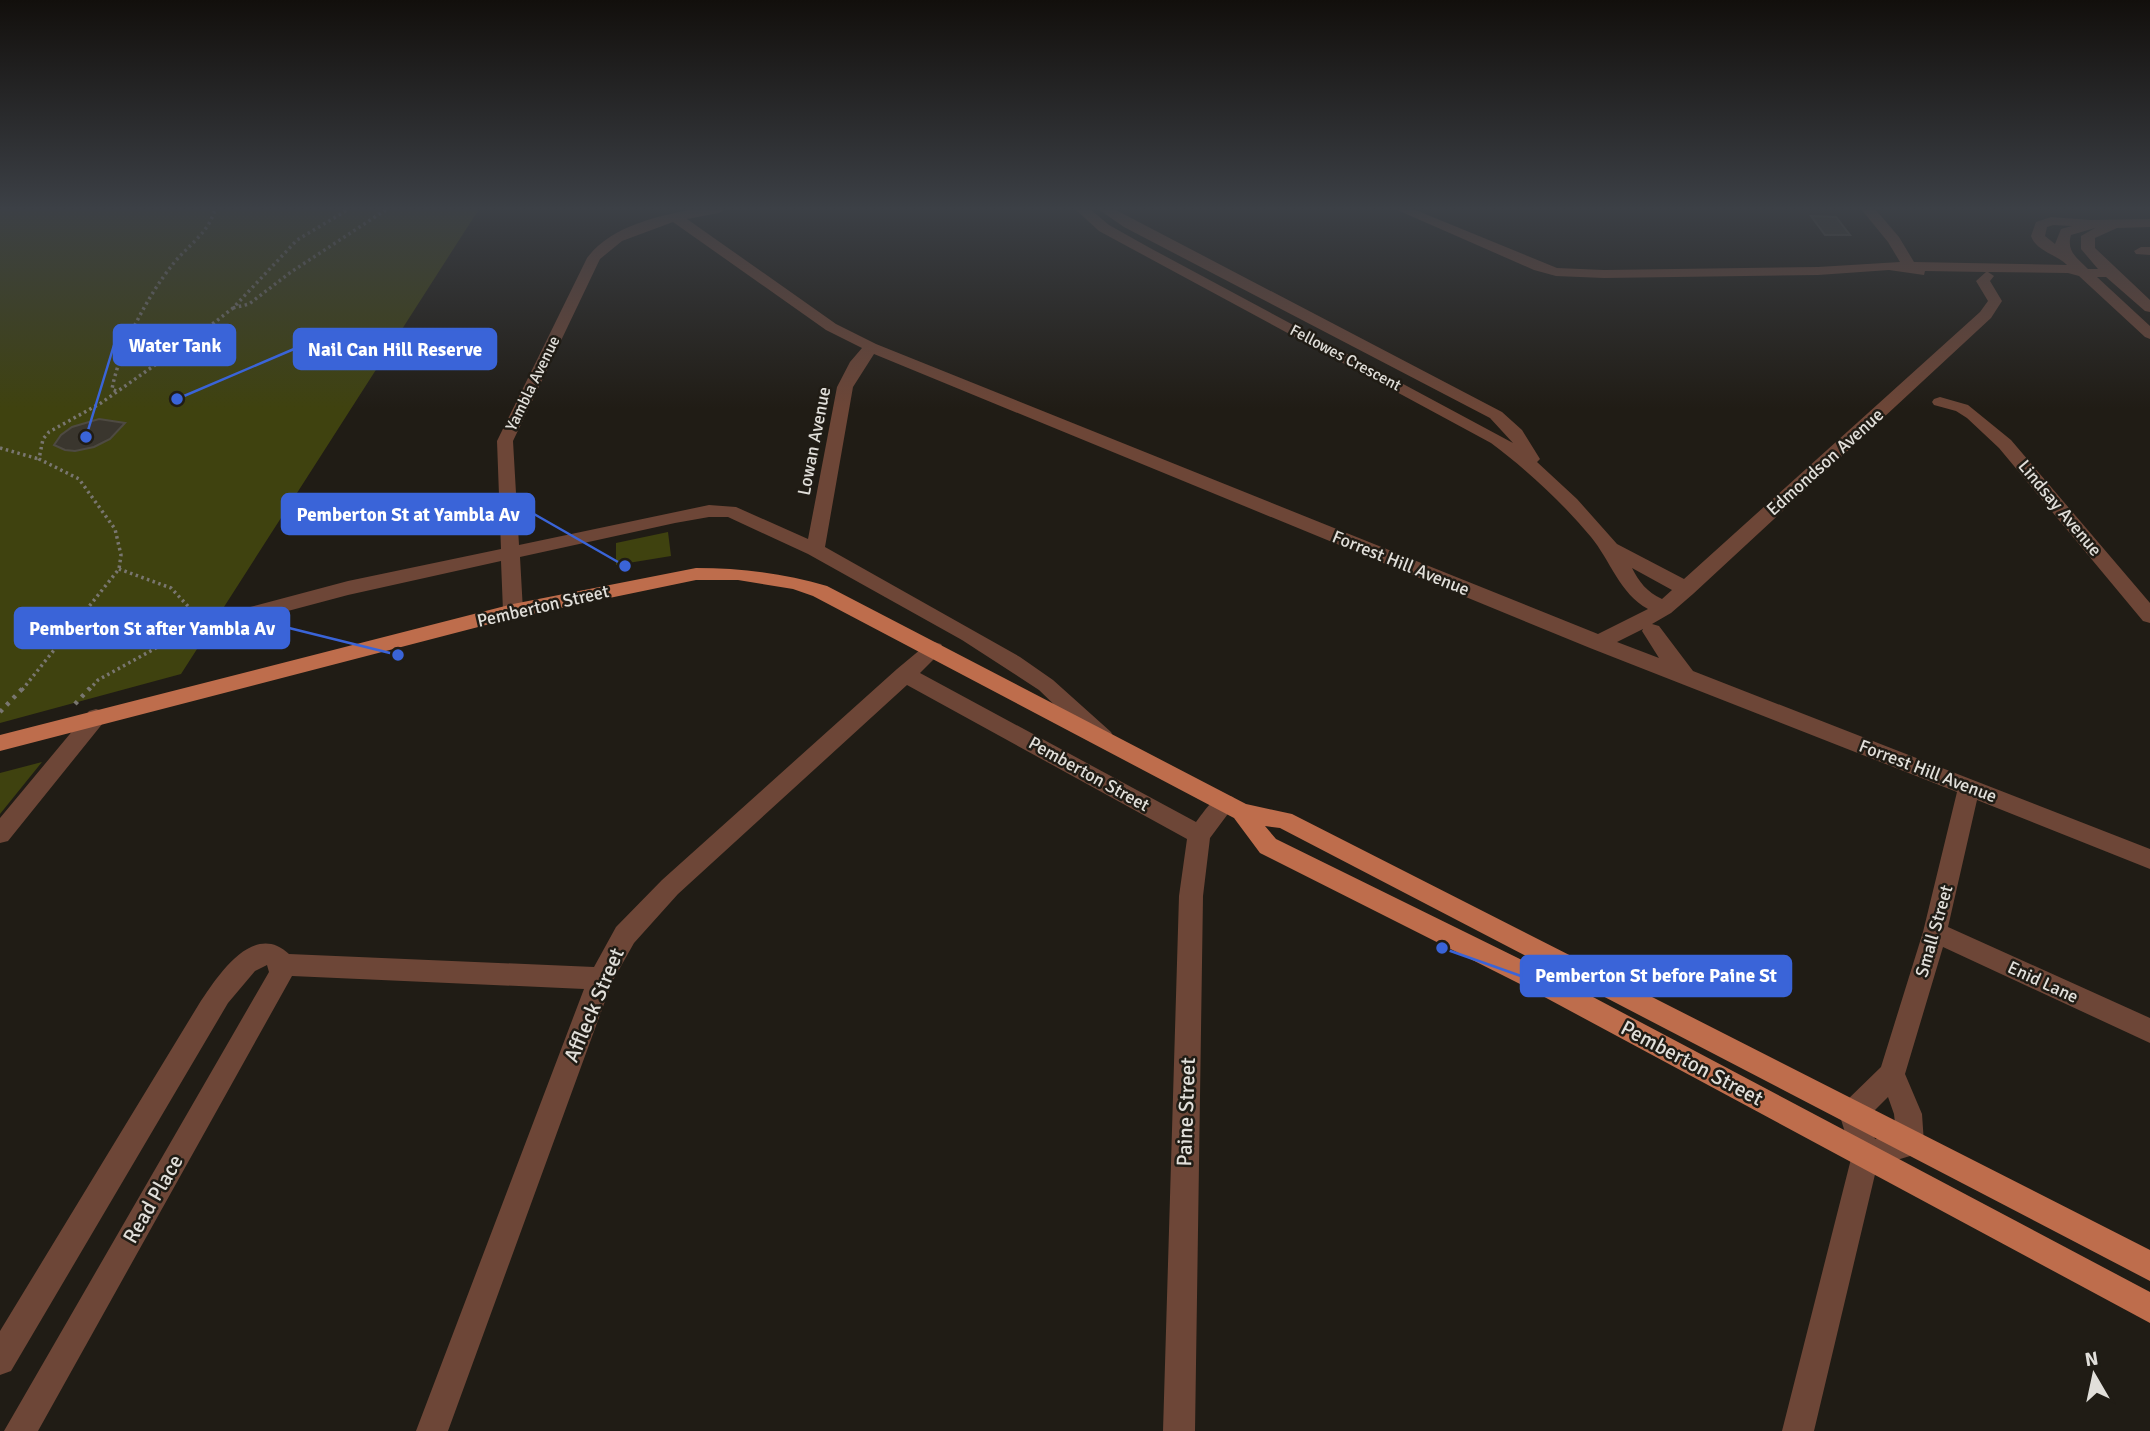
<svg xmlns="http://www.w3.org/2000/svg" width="2150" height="1431" font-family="Signika,sans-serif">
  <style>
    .green { fill: #3f420f }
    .building { fill: #3a362e; stroke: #4e4a42; stroke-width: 2 }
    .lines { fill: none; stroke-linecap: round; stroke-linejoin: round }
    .path-far1 { stroke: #797670; stroke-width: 3.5; stroke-dasharray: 2.5 3.5; stroke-linecap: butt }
    .path { stroke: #797670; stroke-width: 4.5; stroke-dasharray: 3.5 6; stroke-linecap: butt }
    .minor { fill: #6d4637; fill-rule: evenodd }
    .major { fill: #be6d4c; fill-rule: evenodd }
    .labels { text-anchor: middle; stroke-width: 5; stroke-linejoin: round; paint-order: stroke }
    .far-street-label { font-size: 16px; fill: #e1dfda; stroke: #201c15 }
    .street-label { font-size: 18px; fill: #e1dfda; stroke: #201c15 }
    .near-street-label { font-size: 21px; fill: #e1dfda; stroke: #201c15 }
    .leader { fill: none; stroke: #3a64d8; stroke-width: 2.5 }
    .callout-dot { fill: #3a64d8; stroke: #201c15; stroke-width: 2.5 }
    .callout { fill: #3a64d8; stroke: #3a64d8; stroke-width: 2.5 }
    .callout-label { font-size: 19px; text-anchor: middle; font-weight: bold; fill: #fff }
  </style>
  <rect width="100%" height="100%" fill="#201c15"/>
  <path class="green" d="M0 209H479L181 674 0 723Z
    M668 532 671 556 616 565V543Z
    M42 762 0 814V773Z"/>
  <path class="building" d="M1811 216 1836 217 1850 235H1825Z
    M99 419 125 423 110 439 94 447 75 451 65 450 54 445 61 435 72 427Z"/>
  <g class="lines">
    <path class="path-far1" d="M233 308 249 304 291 272 387 209
      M116 391 112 389C119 350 148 295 173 264 188 245 209 233 215 209
      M0 448 39 459
      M22 690 119 569 121 555 115 529 79 479 39 459 43 439 49 432 101 403 206 329 233 308 297 240 349 209
      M89 690 98 680 165 643 200 619 171 588 119 569"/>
    <path class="path" d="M75 704 90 688
      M0 712 23 688"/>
    <path class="minor" d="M695 209H726L719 213 687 219 836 324 876 344 1598 634 1648 609C1620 594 1610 560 1591 537 1561 501 1527 470 1491 443L1099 231 1075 209H1090L1109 225 1150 248 1513 443 1490 418 1124 227 1098 209H1114L1502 412 1522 430 1540 459 1537 462 1577 499 1617 544 1684 579 1980 312 1988 301 1976 281 1986 272 1925 271 1924 275 1889 270 1818 275 1604 278 1556 276 1534 270 1395 209H1413L1557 268 1604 270 1818 267 1900 262 1888 242 1861 209H1875L1899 237 1914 262 2067 265C2056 254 2036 251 2031 236L2036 222 2051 217 2091 220 2150 219V227L2117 228 2095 238V248L2150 300V312L2145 311 2106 277H2097L2150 326V339L2145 337 2079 276 2068 273 1988 272 1994 276 1990 281 2002 301 1991 318 1693 594 1671 613 1652 624 1659 626 1693 671 2150 849V869L1977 800 1948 927 2150 1018V1043L1943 947 1905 1074 1922 1114 1924 1143 1920 1153 1877 1166 1814 1431H1782L1852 1155 1839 1113 1843 1104 1881 1067 1923 932 1957 792 1590 648 874 354 853 387 825 547 1020 657 1053 680 1111 732 1114 738 1111 744 1103 746 1095 744 1039 690 962 640 808 554 728 517H709L675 523 520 557 523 611 520 616H506L503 611 501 561 348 595 235 625 228 623 225 618 228 613 235 611 348 581 501 549 497 441 587 258C611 226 657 216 695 209ZM673 222 826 330 862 348 850 362 837 387 808 539 736 507 709 505 519 545 513 441 600 259 622 241ZM2053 225 2072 226 2061 229 2055 244 2045 236 2047 227ZM2095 228 2081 236V249L2098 269H2088C2077 258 2066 251 2071 235ZM1632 568 1672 590 1662 599C1647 592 1639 582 1632 568ZM1643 629 1642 631 1659 658 1617 642ZM1888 1097 1894 1114 1896 1133 1875 1139 1868 1117Z
      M2141 247H2150V255L2136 254 2134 251Z
      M1940 397 1968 405 2011 440 2150 603V623L2143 621 1999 448 1967 418 1956 411 1934 405 1932 402 1934 399Z
      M934 642 941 644 944 649 920 673 1196 822C1206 810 1215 791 1233 797L1236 803 1210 838 1203 896 1195 1431H1163L1179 896 1187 839 907 685 678 894 634 943 612 982 448 1431H416L584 989 292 976 38 1431H4L269 972 267 965 255 971 228 1003 11 1371 0 1375V1331L199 1004C217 977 253 920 289 954L594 967 616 927 662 880 897 669 927 644Z
      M96 709 103 711 107 717 103 723 8 841 0 843V818L89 711Z"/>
    <path class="major" d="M696 568C741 568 783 573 827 586L1246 804 1292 814 2150 1250V1281L1280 828 1265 826 1276 839 1542 970 2150 1292V1323L1524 986 1260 853 1234 818 813 596 793 589 738 580H696L513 618 0 751V735L513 604Z"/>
  </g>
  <linearGradient id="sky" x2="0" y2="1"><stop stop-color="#120f0c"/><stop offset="0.51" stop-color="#3c4046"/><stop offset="1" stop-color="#3c4046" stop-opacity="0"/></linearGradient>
  <rect width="2150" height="409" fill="url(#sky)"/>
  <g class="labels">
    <g class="far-street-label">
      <text transform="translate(1346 357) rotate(28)" y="6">Fellowes Crescent</text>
      <text transform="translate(532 383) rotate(-64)" y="6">Yambla Avenue</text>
    </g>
    <g class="street-label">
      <text transform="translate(814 441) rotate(-79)" y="6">Lowan Avenue</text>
      <text transform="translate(1825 462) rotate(-42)" y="6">Edmondson Avenue</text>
      <text transform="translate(2060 508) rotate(50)" y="6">Lindsay Avenue</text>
      <text transform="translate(1401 563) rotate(22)" y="6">Forrest Hill Avenue</text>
      <text transform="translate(543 606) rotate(-13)" y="6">Pemberton Street</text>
      <text transform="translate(1928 771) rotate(21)" y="6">Forrest Hill Avenue</text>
      <text transform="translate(1089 774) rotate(29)" y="6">Pemberton Street</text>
      <text transform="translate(1934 931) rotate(-74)" y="6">Small Street</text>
      <text transform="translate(2043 982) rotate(25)" y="6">Enid Lane</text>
    </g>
    <g class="near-street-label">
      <text transform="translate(594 1005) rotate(-67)" y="7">Affleck Street</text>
      <text transform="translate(1692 1063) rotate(28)" y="7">Pemberton Street</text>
      <text transform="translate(1186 1112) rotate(-88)" y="7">Paine Street</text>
      <text transform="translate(153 1199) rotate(-60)" y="7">Read Place</text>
    </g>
  </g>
  <path class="leader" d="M86 437L114 345M177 399L294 349M625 566L534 514M398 655L289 628M1442 948L1521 976"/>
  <g class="callout-dot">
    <circle cx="86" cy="437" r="7"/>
    <circle cx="177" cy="399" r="7"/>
    <circle cx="625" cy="566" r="7"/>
    <circle cx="398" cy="655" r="7"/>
    <circle cx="1442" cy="948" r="7"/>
  </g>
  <g class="callout">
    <rect x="114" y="325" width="121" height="40" rx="7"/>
    <rect x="294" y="329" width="202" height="40" rx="7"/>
    <rect x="282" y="494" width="252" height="40" rx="7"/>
    <rect x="15" y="608" width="274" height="40" rx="7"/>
    <rect x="1521" y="956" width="270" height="40" rx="7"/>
  </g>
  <g class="callout-label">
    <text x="175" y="352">Water Tank</text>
    <text x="395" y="356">Nail Can Hill Reserve</text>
    <text x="408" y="521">Pemberton St at Yambla Av</text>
    <text x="152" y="635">Pemberton St after Yambla Av</text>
    <text x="1656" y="982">Pemberton St before Paine St</text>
  </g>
  <g transform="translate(2094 1375) rotate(351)" stroke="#201c15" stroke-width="5" paint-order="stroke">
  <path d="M0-5L12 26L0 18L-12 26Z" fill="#e1dfda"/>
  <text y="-10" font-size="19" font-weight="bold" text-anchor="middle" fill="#e1dfda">N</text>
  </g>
</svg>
